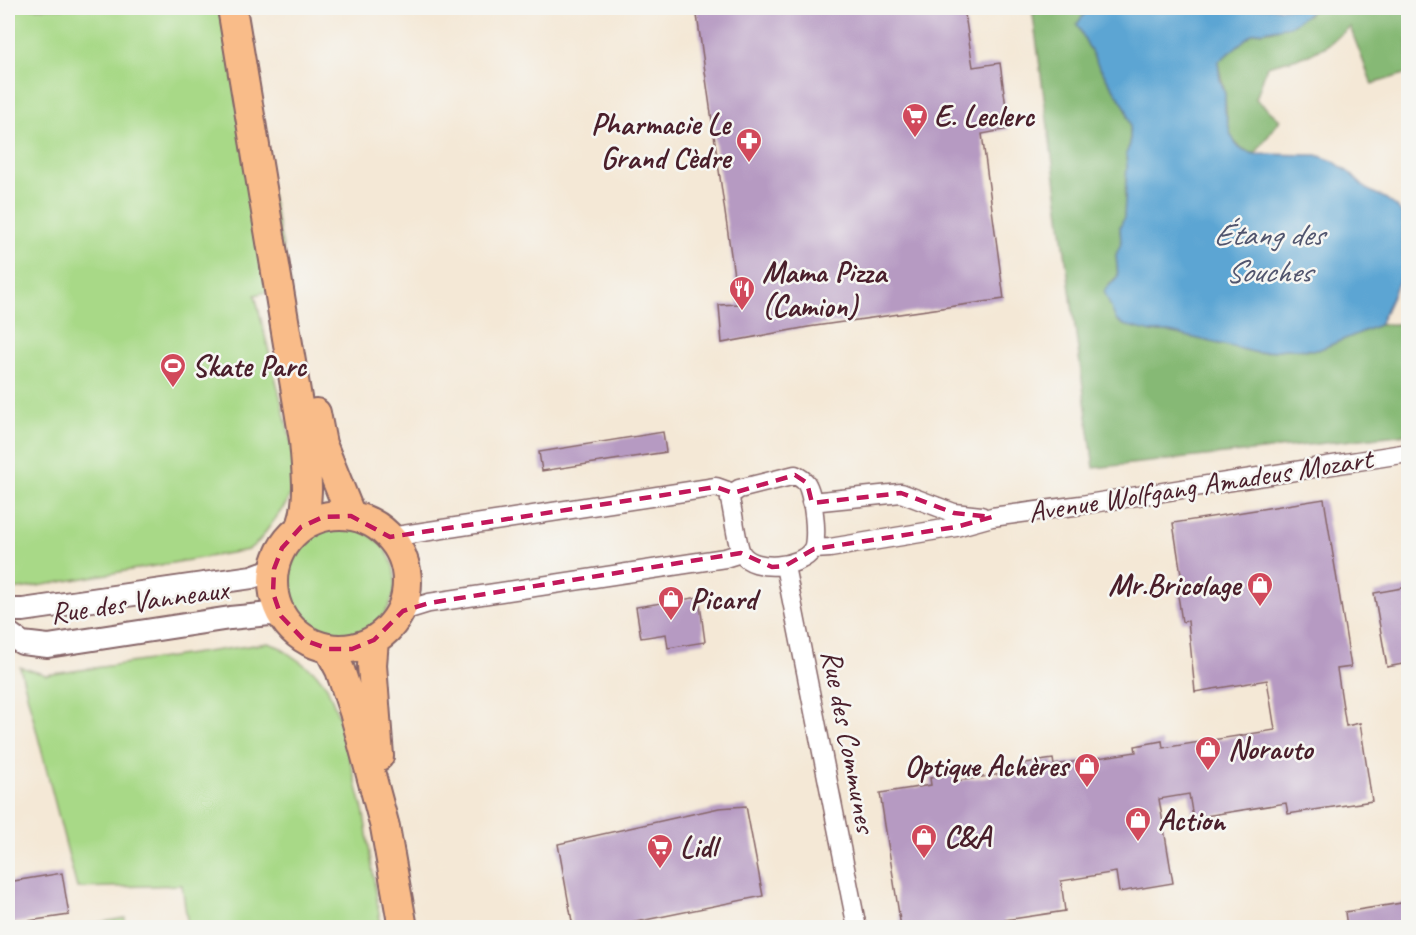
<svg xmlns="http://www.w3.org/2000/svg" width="1416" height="935" font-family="Caveat,sans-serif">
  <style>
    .green { fill: #a8d987; stroke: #797c59; stroke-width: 1.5 }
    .forest { fill: #86b974; stroke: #686c50; stroke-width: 1.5 }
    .water { fill: #5ba5d3; stroke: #52627f; stroke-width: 1.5 }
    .building { fill: #b69ac2 }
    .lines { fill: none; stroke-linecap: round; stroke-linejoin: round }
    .minor-casing { stroke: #866567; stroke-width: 21 }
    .tertiary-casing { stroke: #866567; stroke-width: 26 }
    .primary-casing { stroke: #866567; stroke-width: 32 }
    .minor { stroke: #fff; stroke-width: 18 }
    .tertiary { stroke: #fff; stroke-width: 22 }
    .primary { stroke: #f9bc89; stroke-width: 28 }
    .marked { fill: none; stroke: #c2185b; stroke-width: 4.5; stroke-dasharray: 12 8; stroke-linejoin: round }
    .labels { text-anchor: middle; stroke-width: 5; stroke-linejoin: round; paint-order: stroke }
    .poi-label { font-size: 30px; font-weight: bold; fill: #4a1f2b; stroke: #f6f6f2; text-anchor: start }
    .street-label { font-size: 30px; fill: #4a1f2b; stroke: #f6f6f2 }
    .water-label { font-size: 32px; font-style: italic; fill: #51556e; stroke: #f6f6f2 }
  </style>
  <rect width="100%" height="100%" fill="#f6f6f2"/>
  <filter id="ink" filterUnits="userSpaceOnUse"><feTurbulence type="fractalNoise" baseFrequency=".0167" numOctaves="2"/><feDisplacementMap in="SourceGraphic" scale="12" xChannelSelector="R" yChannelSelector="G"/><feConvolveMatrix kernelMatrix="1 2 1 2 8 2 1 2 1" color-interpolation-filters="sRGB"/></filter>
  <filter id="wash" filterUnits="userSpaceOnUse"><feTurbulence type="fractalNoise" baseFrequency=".008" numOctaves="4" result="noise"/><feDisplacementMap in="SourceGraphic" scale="24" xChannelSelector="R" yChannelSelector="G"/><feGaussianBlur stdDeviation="1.35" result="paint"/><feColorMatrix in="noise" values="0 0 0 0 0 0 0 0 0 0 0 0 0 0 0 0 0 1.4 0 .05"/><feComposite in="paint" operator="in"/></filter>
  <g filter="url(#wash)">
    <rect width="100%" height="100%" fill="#f4e8d6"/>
    <path class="green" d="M8 8H232L291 285 255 295 299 474 286 504 259 541 248 550 20 589H8Z
      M287 581a54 54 0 1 1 108 0a54 54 0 1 1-108 0Z
      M268 643 279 647 316 673 327 687 339 717 364 814 381 927H188L182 885 77 888 20 667 46 675Z
      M125 918 126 927H76Z"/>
    <path class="forest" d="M1032 8H1089L1077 24 1098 65 1126 108 1130 125V144L1126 154 1127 166 1124 217 1120 227 1121 243 1116 255 1118 276 1109 284 1151 332H1169L1258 353 1285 349 1318 350 1379 325 1408 323V434L1094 468Z
      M1316 8H1408V73L1372 84 1350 27 1326 46 1309 55 1267 66 1256 99 1280 120 1255 154C1225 146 1227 122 1225 95 1224 85 1219 73 1218 62L1253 33 1274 30 1307 15Z"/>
    <path class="water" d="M1089 8H1316L1290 26 1253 33 1218 62 1220 79 1225 94V111L1231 135 1237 146 1244 151 1255 154 1317 155 1333 161 1351 174 1366 189 1385 198 1397 207 1403 216V272L1379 325 1318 350 1285 349 1258 353 1169 332H1152L1124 325 1116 320 1104 291 1118 276 1116 255 1121 243 1120 227 1124 217 1127 166 1126 154 1130 144V125L1126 108 1098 65 1077 24Z"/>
    <g id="blocks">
      <path class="building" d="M696 8H964L973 67 1000 63 1009 129 982 134 1004 299 808 327 722 343 719 305 738 304Z
        M663 432 666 452 542 471 539 452Z
        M1324 499 1351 667 1337 669 1346 726 1360 723 1372 801 1288 814 1286 803 1193 818 1189 794 1159 799 1173 883 1119 892 1116 872 1061 881 1065 911 1005 920 1006 927H901L880 793 931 785 930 778 957 774 958 781 1027 770 1026 763 1053 759 1054 765 1136 752 1135 746 1162 741 1163 748 1275 730 1267 680 1195 692 1188 621 1182 622 1178 595 1184 594 1173 523Z
        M1408 587V663L1387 667 1374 593Z
        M699 597 705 642 668 648 666 634 641 638 636 607Z
        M746 806 763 896 611 927H573L558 844 719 808Z
        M62 873 69 915 8 924V882Z
        M1408 902V927H1347L1345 912Z"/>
    </g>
  </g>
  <g filter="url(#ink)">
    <use href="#blocks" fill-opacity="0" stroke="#866567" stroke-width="1.5"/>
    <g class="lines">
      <defs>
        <path id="minor" d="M795 475C799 477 803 479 806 483 813 493 819 540 812 550 801 568 754 572 742 554 737 547 733 510 730 500L733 493 739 489Z
          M811 502 901 493 954 513 981 516
          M390 537 716 487 733 493
          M814 549 830 548 956 527 992 517 1081 505 1408 453
          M785 566 857 928
          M403 611 429 603 725 558 741 553"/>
        <path id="tertiary" d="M8 610H23L252 577 274 569
          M8 633 22 643 48 646 230 618 270 614 281 616"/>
        <path id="primary" d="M232 8 304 440C306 470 311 498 301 527
          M316 413 322 444 351 516
          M273 582a67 67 0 1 1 134 0a67 67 0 1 1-134 0Z
          M374 640 372 665 379 756
          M329 649 340 670 354 712 385 827 403 928"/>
      </defs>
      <use href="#minor" class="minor-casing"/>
      <use href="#tertiary" class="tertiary-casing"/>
      <use href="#primary" class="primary-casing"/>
      <use href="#minor" class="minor"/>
      <use href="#tertiary" class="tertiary"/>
      <use href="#primary" class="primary"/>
    </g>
  </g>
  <path class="marked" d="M795 475 807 483 812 503 901 493 954 513 992 517 956 527 814 549 785 566 772 567 741 553 429 603 403 611 374 640 352 649H329L304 640 281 616 273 593 274 569 282 548 301 527 323 517 351 516 390 537 716 487 733 493Z"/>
  <defs>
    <symbol id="supermarket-pin" viewBox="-11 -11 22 30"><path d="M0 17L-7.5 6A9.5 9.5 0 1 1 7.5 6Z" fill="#d1495b" stroke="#f6f6f2"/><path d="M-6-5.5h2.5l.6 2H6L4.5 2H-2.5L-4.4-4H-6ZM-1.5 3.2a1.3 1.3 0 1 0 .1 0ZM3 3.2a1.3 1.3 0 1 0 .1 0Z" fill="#fff"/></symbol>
    <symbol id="pharmacy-pin" viewBox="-11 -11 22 30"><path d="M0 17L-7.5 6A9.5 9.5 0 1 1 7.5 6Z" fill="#d1495b" stroke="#f6f6f2"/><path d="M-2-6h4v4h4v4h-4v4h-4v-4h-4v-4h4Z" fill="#fff"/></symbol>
    <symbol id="restaurant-pin" viewBox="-11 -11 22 30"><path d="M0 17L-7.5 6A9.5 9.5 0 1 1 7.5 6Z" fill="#d1495b" stroke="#f6f6f2"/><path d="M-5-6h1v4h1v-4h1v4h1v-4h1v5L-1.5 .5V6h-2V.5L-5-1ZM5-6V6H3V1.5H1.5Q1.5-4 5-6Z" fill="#fff"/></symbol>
    <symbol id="stadium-pin" viewBox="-11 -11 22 30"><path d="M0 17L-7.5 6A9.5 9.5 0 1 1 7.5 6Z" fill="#d1495b" stroke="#f6f6f2"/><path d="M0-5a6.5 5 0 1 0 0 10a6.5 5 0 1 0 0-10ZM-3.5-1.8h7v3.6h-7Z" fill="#fff"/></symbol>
    <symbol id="shop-pin" viewBox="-11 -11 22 30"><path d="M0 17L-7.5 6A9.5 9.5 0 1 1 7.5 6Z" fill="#d1495b" stroke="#f6f6f2"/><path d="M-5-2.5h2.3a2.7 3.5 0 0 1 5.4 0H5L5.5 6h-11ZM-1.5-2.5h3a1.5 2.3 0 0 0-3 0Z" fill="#fff"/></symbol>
  </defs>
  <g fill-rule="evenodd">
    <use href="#supermarket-pin" x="900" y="101" width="30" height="40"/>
    <use href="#pharmacy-pin" x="734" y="126" width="30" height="40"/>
    <use href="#restaurant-pin" x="727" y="274" width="30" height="40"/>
    <use href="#stadium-pin" x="158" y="351" width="30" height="40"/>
    <use href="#shop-pin" x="1245" y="570" width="30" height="40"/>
    <use href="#shop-pin" x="656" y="584" width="30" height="40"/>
    <use href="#shop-pin" x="1193" y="734" width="30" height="40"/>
    <use href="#shop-pin" x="1072" y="751" width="30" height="40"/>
    <use href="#shop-pin" x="1123" y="805" width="30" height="40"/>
    <use href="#shop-pin" x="909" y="822" width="30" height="40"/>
    <use href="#supermarket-pin" x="645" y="832" width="30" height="40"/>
  </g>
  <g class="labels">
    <g class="poi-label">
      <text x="934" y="126">E. Leclerc</text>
      <text x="730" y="134" text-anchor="end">Pharmacie Le<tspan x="730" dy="34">Grand Cèdre</tspan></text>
      <text x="762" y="282">Mama Pizza<tspan x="762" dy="34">(Camion)</tspan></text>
      <text x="192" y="376">Skate Parc</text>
      <text x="1240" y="595" text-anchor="end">Mr.Bricolage</text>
      <text x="690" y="609">Picard</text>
      <text x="1228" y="759">Norauto</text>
      <text x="1068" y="776" text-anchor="end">Optique Achères</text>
      <text x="1158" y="830">Action</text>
      <text x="944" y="847">C&amp;A</text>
      <text x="680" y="857">Lidl</text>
    </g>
    <g class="street-label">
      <text transform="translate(1200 485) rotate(-9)" y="10">Avenue Wolfgang Amadeus Mozart</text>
      <text transform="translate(139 601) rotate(-8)" y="10">Rue des Vanneaux</text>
      <text transform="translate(849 741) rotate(79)" y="10">Rue des Communes</text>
    </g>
    <g class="water-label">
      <text x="1268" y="245">Étang des<tspan x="1268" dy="37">Souches</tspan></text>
    </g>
  </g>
  <rect width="1416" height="935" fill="none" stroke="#f6f6f2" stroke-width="30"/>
</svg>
